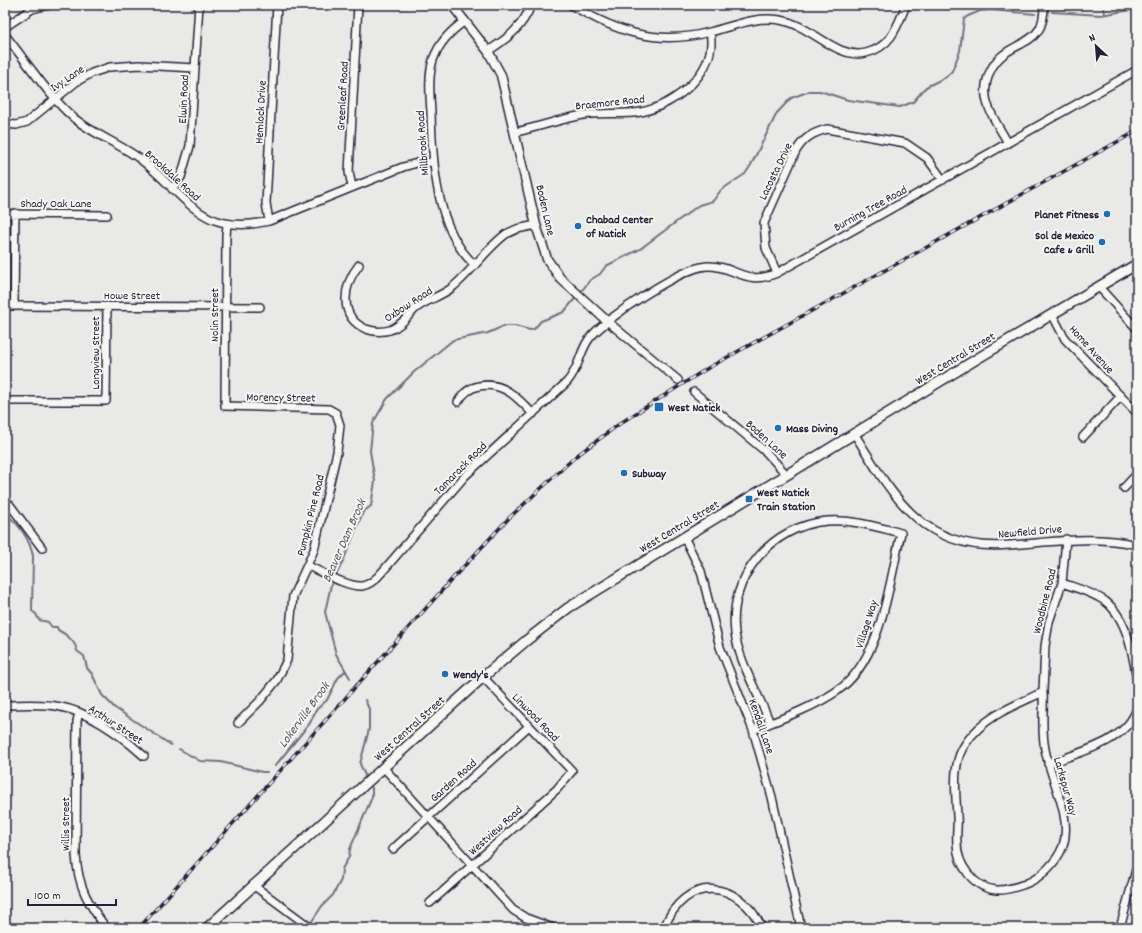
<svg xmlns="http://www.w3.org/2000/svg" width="1142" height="933" font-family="Dekko,sans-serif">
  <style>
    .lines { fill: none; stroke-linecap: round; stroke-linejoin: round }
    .stream { stroke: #71717f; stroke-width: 2 }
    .minor-casing { stroke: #22223b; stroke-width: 10 }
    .tertiary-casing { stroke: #22223b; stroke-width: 11 }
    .secondary-casing { stroke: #22223b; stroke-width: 12 }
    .minor { stroke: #f6f6f2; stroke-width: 7 }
    .tertiary { stroke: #f6f6f2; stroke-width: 8 }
    .secondary { stroke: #f6f6f2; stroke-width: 9 }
    .rail-casing { stroke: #22223b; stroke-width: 3.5 }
    .rail { stroke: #f6f6f2; stroke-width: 2; stroke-dasharray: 6; stroke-linecap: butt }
    .poi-dot { fill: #1f6fb2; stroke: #f6f6f2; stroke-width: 1.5 }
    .labels { text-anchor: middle; stroke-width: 4; stroke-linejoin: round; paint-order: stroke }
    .street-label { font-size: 12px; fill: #22223b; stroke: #f6f6f2 }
    .poi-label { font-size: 12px; font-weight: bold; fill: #22223b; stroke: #f6f6f2; text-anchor: start }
    .water-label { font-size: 13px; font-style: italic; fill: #565668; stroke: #f6f6f2 }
  </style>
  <rect width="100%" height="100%" fill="#e9e9e7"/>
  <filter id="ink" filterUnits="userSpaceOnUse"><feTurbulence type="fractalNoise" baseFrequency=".025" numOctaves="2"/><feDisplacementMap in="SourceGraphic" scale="8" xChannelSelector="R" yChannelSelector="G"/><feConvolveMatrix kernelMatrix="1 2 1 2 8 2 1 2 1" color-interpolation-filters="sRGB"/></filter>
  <g filter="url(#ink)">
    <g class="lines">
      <path class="stream" d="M1103 5 1105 14
        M1052 12 1101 15 1137 9
        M580 293 590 280 600 274 606 266 640 249 699 205 713 201 721 190 745 174 751 165 777 113 791 98 810 91H820L848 100 900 107 913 102 926 87 946 77 952 71 960 51 964 19 968 16 980 11 991 10 1035 14
        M5 514C19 523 30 540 33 556L32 611 36 614 39 620 48 622 52 627H57L58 630C66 634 76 642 77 651L84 656 87 668 92 674 102 695 115 708 171 745
        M350 678 336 654 325 612 331 585 344 559 363 512 371 506 375 481 370 451 373 423 387 399 414 372 453 340 488 333 504 326H515L530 330 534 329 541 321 564 312 577 296
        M365 700 369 709V729L360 764 367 780
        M179 749 200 761 221 762 262 772H267
        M275 766 310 723 316 710 327 700 338 678 345 671
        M310 924 322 906 333 895 341 880 342 869 349 857 350 849 372 797V788L369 784"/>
      <defs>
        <path id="minor" d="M571 5C617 32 656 46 710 32 734 26 755 16 780 20 812 25 836 60 866 53 891 47 897 27 906 5
          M465 21C450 31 439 43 433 60 428 77 430 95 431 112 432 160 436 231 475 265
          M5 27 32 9 49 5
          M5 35C26 61 50 98 75 119 95 135 120 144 140 159 187 195 199 237 269 221L403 167 417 163 433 162
          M488 51C507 39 523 27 531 5
          M5 124 16 125 27 122 76 82 92 73 110 67 139 65 195 68
          M516 132C538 127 561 119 583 115 603 112 622 115 641 112 676 105 718 71 710 32
          M1008 143C1001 130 991 117 987 102 982 83 991 62 1007 52 1017 45 1030 42 1038 31 1043 24 1044 14 1044 5
          M352 187 349 172 358 5
          M172 189 181 177 190 146 199 5
          M5 214 107 215
          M269 221 266 203 277 5
          M227 224 226 236 225 406 329 409 336 413 340 425 337 452 314 550 293 596 287 660 277 680 260 701 238 723
          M359 265C343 285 338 317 366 329 374 332 382 332 390 330 401 326 407 317 415 309 427 299 443 296 454 286 473 270 486 249 506 234L517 229 536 225
          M777 273 766 248 764 223 796 151C804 138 812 133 827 129L905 143 927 158 943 180
          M1099 287 1137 329
          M5 306 260 307
          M14 306 15 213
          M1052 314 1065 339 1137 413
          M607 321 678 380
          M694 392 766 452 786 474
          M5 401H106L107 306
          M458 402C463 393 469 388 479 386 503 381 518 398 533 414
          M854 433C893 497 924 553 1010 545 1054 542 1094 535 1137 545
          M1083 437 1121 396
          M1124 488 1137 474
          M5 501 10 505 42 548
          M684 537 701 571 720 647 753 730 772 797 801 928
          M308 566C322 572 347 587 362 586 370 585 378 577 383 571L465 476 567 382C580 367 579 353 589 339 604 319 682 267 707 266 735 265 745 287 777 273L1137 70
          M1062 583C1076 588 1092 592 1105 601 1127 618 1133 654 1137 680
          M1043 692C1044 711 1041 730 1045 749 1050 779 1073 816 1063 846 1057 862 1041 878 1025 884 1016 887 1006 891 996 890 974 888 957 865 957 843 956 834 958 825 957 816 956 793 951 763 966 743 984 716 1016 705 1043 692Z
          M1043 692 1045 646 1049 622 1062 583 1066 539
          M5 705C23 705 43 703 61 707 91 713 121 735 144 756
          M79 713 77 721 76 855C78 887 88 903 106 928
          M753 730C781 719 812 708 837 691 882 660 889 584 901 533 877 527 852 519 827 521 771 526 728 577 735 633 739 662 759 695 770 723
          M1048 764C1079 752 1126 743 1137 708
          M383 767 513 910 526 918 553 928
          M393 849 529 726
          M253 885 311 928
          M430 903 557 789 572 771 483 677
          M664 928C685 874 739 879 762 928
          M826 928H830
          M1120 928 1137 866"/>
        <path id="tertiary" d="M452 5 488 51 501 75 536 225 547 259 560 278 607 321"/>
        <path id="secondary" d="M207 928 483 677 527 640 568 608 980 357 1137 264"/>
      </defs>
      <use href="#minor" class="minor-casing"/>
      <use href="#tertiary" class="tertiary-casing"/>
      <use href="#secondary" class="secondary-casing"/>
      <use href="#minor" class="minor"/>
      <use href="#tertiary" class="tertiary"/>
      <use href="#secondary" class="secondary"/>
      <defs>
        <path id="rail" d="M139 928 454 577 509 518 575 457 622 422 708 368 1137 131"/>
      </defs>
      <use href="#rail" class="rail-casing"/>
      <use href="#rail" class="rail"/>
    </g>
  </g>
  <g class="poi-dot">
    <circle cx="1107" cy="214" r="4"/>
    <circle cx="578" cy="226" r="4"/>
    <circle cx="1102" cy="242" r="4"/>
    <rect x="654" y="402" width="10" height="10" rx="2"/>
    <circle cx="778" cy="428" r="4"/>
    <circle cx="624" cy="473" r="4"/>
    <rect x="745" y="495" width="8" height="8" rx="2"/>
    <circle cx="445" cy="674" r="4"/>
  </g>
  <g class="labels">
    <g class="street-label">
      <text transform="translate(67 78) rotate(-34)" y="4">Ivy Lane</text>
      <text transform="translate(342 96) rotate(-87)" y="4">Greenleaf Road</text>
      <text transform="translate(183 99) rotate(-87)" y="4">Elwin Road</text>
      <text transform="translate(610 102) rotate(-6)" y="4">Braemore Road</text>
      <text transform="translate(260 112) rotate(-87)" y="4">Hemlock Drive</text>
      <text transform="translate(422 143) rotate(-94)" y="4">Millbrook Road</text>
      <text transform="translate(775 171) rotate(-64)" y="4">Lacosta Drive</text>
      <text transform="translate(173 175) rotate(42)" y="4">Brookdale Road</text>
      <text x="56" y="207">Shady Oak Lane</text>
      <text transform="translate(870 208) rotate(-29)" y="4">Burning Tree Road</text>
      <text transform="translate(546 210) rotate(77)" y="4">Boden Lane</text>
      <text x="132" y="299">Howe Street</text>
      <text transform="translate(408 304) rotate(-33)" y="4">Oxbow Road</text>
      <text transform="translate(214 315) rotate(-90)" y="4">Nolin Street</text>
      <text transform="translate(1092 349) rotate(48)" y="4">Home Avenue</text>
      <text transform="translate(95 353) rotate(-90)" y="4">Longview Street</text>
      <text transform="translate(955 358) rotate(-31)" y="4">West Central Street</text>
      <text transform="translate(281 397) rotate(1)" y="4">Morency Street</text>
      <text transform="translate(767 439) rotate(42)" y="4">Boden Lane</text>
      <text transform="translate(460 468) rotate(-45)" y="4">Tamarack Road</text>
      <text transform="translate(310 515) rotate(-76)" y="4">Pumpkin Pine Road</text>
      <text transform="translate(679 526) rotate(-31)" y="4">West Central Street</text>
      <text transform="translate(1030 531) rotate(-5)" y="4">Newfield Drive</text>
      <text transform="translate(1044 601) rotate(-76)" y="4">Woodbine Road</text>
      <text transform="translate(866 624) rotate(-72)" y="4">Village Way</text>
      <text transform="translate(536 717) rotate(46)" y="4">Linwood Road</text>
      <text transform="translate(116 724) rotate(33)" y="4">Arthur Street</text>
      <text transform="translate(762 726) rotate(71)" y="4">Kendall Lane</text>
      <text transform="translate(409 728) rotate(-42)" y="4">West Central Street</text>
      <text transform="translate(453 780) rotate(-42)" y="4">Garden Road</text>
      <text transform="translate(1066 786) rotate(74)" y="4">Larkspur Way</text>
      <text transform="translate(65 824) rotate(-90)" y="4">Willis Street</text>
      <text transform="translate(495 830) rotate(-42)" y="4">Westview Road</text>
    </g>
    <g class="poi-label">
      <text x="1099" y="218" text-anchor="end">Planet Fitness</text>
      <text x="586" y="223">Chabad Center<tspan x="586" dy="14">of Natick</tspan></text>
      <text x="1094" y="239" text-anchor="end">Sol de Mexico<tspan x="1094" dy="14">Cafe &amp; Grill</tspan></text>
      <text x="668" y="411">West Natick</text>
      <text x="786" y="432">Mass Diving</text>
      <text x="632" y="477">Subway</text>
      <text x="757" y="496">West Natick<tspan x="757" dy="14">Train Station</tspan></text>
      <text x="453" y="678">Wendy's</text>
    </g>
    <g class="water-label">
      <text transform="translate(343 540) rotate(-66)" y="5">Beaver Dam Brook</text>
      <text transform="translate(303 714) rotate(-54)" y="5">Lokerville Brook</text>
    </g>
  </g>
  <rect width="1142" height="933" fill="none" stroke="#f6f6f2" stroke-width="20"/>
  <rect x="10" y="10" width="1122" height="913" fill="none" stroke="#22223b" stroke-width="1.5" filter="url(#ink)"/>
  <g transform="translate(1096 46) rotate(334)" stroke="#f6f6f2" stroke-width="3" paint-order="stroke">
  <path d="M0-3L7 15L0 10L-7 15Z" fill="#22223b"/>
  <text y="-6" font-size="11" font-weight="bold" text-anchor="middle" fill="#22223b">N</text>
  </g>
  <path d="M28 899v6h88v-6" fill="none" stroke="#22223b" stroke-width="2"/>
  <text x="34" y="899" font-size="12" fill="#22223b" stroke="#f6f6f2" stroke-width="3" paint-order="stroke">100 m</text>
</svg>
